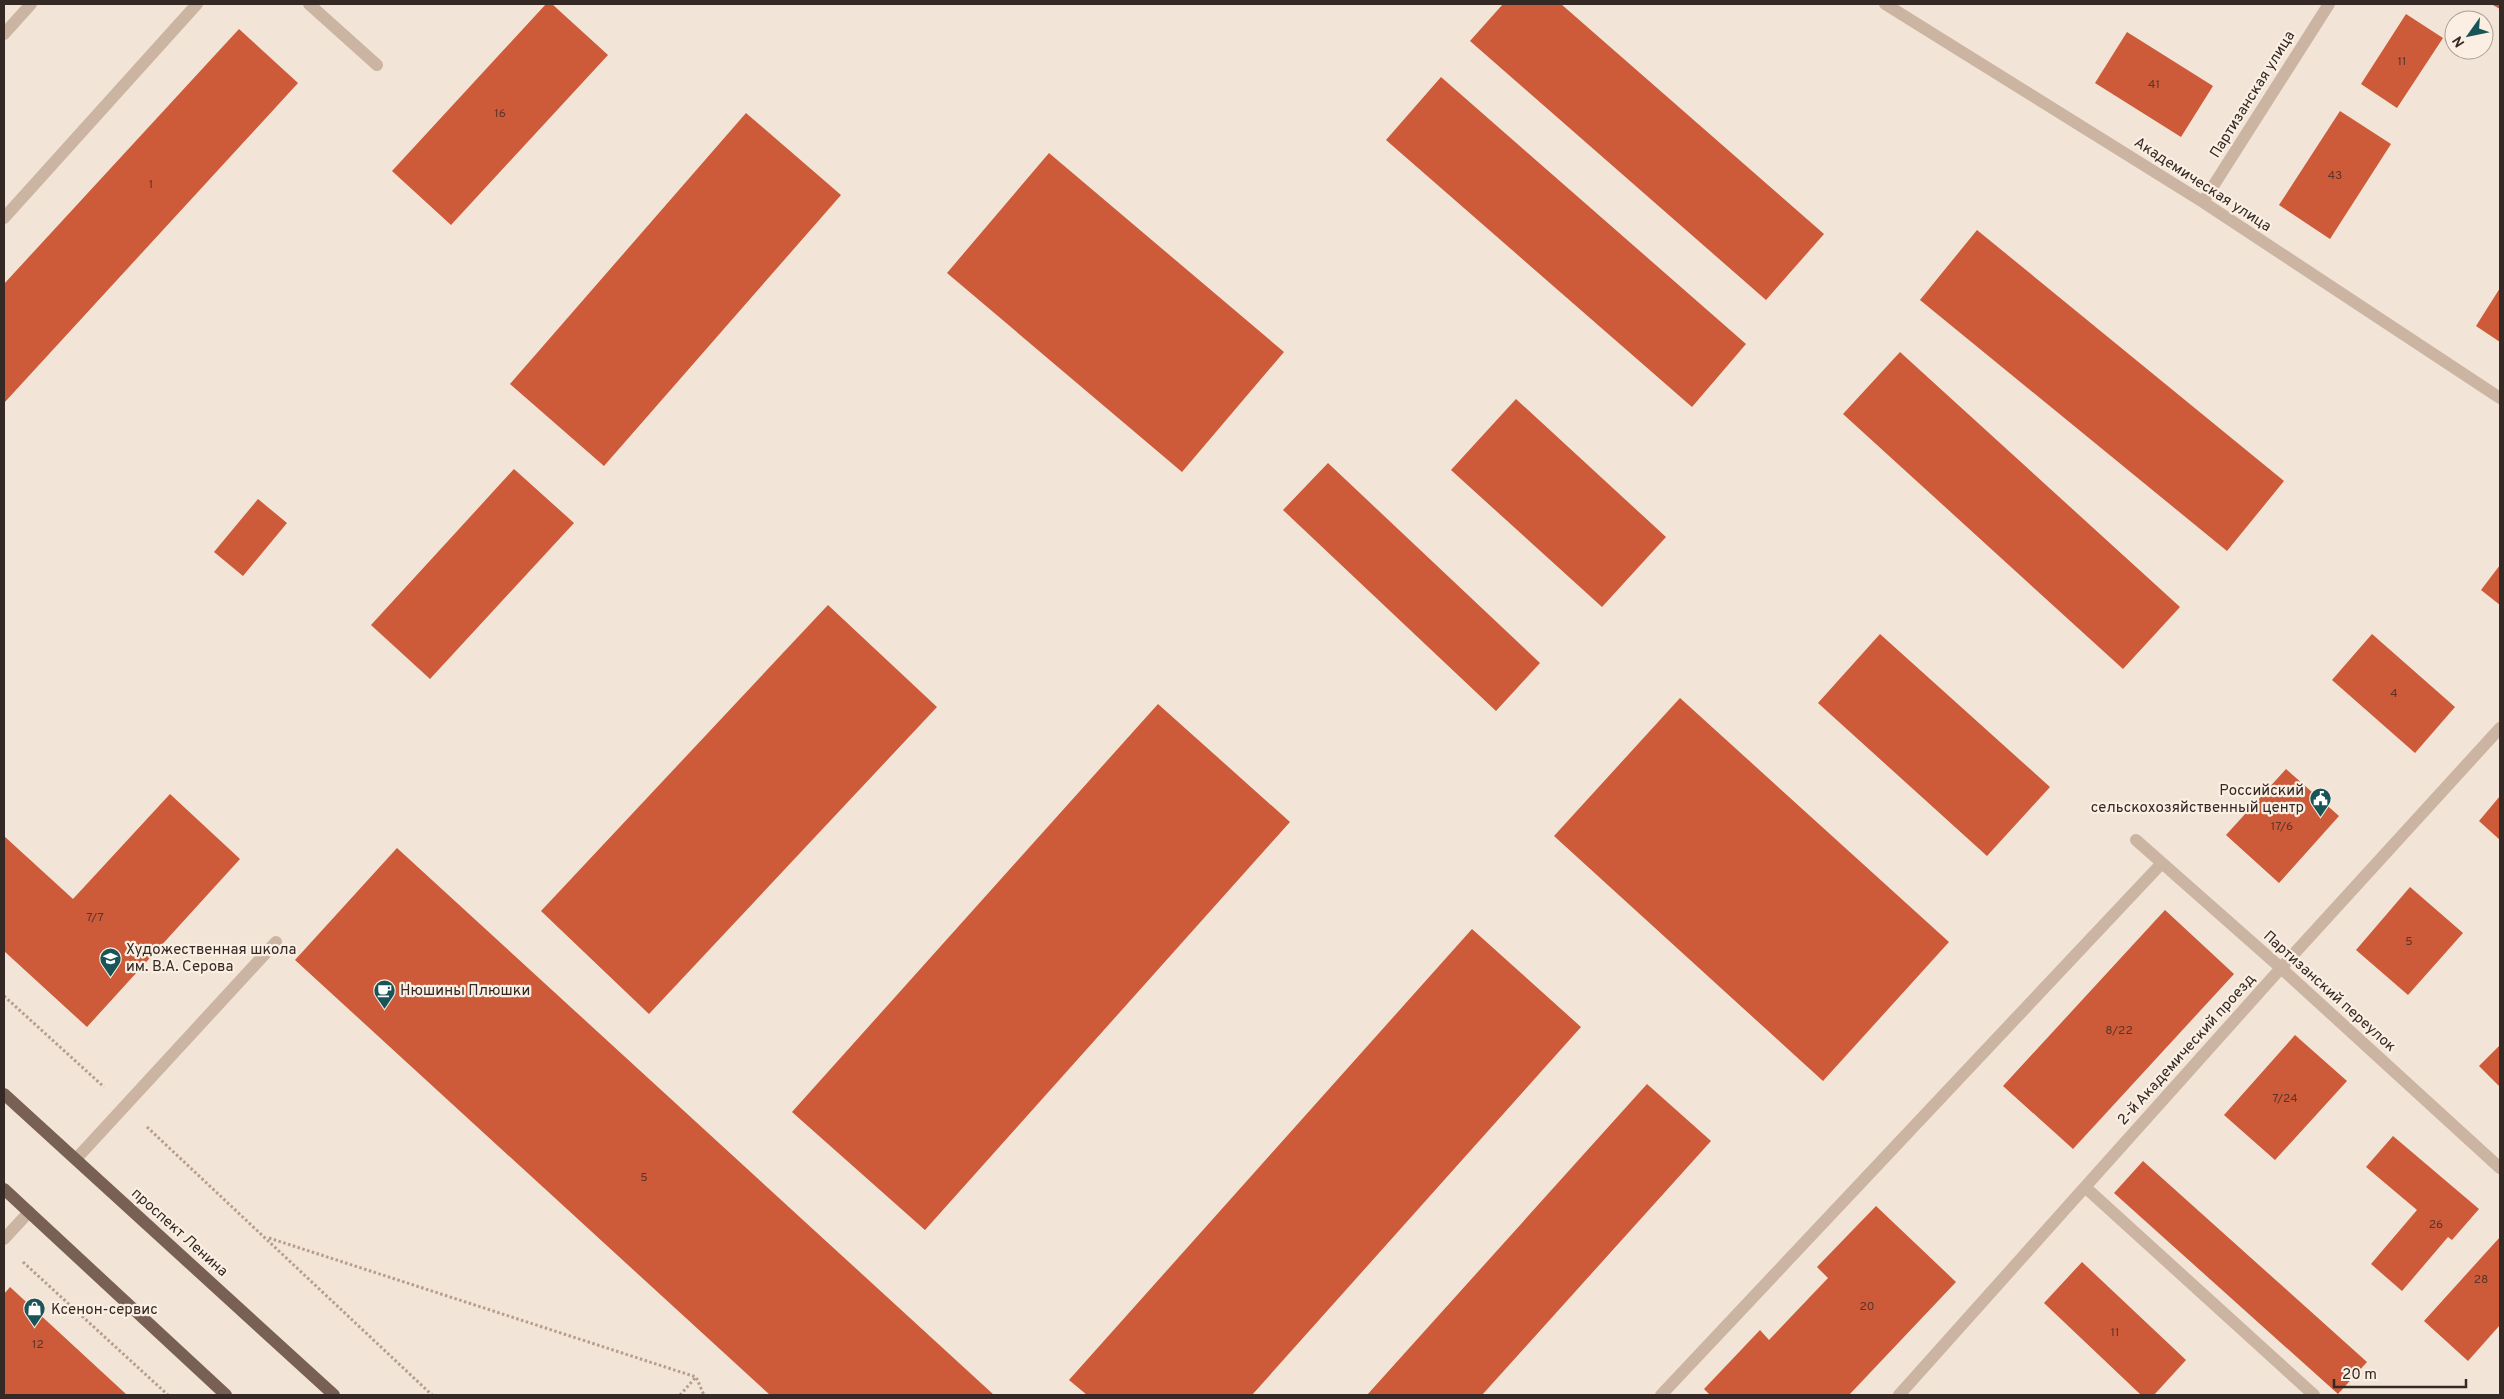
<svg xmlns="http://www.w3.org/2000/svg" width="2504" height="1399" font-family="Overpass,sans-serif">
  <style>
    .building { fill: #cd5a39 }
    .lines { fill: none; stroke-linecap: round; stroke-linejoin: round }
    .path { stroke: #b69d8c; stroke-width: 3; stroke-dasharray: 2.5 2.5; stroke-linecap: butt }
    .minor { stroke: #cbb4a2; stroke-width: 12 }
    .major { stroke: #786055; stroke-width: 12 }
    .labels { text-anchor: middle; stroke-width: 4.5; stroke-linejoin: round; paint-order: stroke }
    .number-label { font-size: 12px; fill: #5b352a }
    .street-label { font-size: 15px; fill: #352925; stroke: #faefe2 }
    .poi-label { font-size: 15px; fill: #352925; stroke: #faefe2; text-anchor: start }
  </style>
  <rect width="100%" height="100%" fill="#f2e4d6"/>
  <path class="building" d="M546 4H552L608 55 451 225 392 171Z
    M1503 4H1561L1824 234 1766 300 1470 41Z
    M2491 4H2500V9Z
    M2406 14 2443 38 2397 108 2361 84Z
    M239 29 298 83 4 403V284Z
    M2127 32 2213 86 2181 137 2095 83Z
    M1441 77 1746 344 1692 407 1386 140Z
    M2340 111 2391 144 2330 239 2279 205Z
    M746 113 841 195 604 466 510 384Z
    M1049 153 1284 352 1182 472 947 273Z
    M1977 230 2284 481 2227 551 1920 300Z
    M2500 288V342L2476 326Z
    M1900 352 2180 607 2123 669 1843 414Z
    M1516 399 1666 537 1602 607 1451 470Z
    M1328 463 1540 663 1496 711 1283 510Z
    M514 469 574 523 430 679 371 625Z
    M258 499 287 523 243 576 214 552Z
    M2500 565V605L2481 590Z
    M828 605 937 707 649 1014 541 911Z
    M1880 634 2050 787 1987 856 1818 703Z
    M2372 634 2455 707 2415 753 2332 680Z
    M1680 698 1949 942 1823 1081 1554 836Z
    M1158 704 1290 822 925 1230 792 1112Z
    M2286 769 2339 816 2279 883 2226 835Z
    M170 794 240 859 87 1027 4 951V836L73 899Z
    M2500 796V840L2479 821Z
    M397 848 994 1395H770L295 960Z
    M2410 887 2463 933 2408 995 2356 950Z
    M2165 910 2234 974 2073 1149 2003 1086Z
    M1472 929 1581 1027 1252 1395H1087L1069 1380Z
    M2295 1035 2347 1081 2275 1160 2224 1115Z
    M2500 1045V1087L2479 1066Z
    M1647 1084 1711 1141 1482 1395H1367Z
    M2393 1136 2479 1209 2452 1240 2448 1237 2402 1291 2371 1264 2417 1210 2366 1167Z
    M2143 1161 2367 1362 2338 1394 2114 1193Z
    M1876 1206 1956 1282 1849 1395H1710L1704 1389 1760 1330 1769 1340 1828 1278 1817 1267Z
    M2500 1237V1325L2468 1361 2424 1321Z
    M2082 1262 2186 1360 2154 1395H2141L2044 1303Z
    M10 1287 127 1395H4V1294Z"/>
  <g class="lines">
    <path class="path" d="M4 996 104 1087
      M147 1127 432 1395
      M269 1238 696 1377 704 1395
      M23 1262 168 1395
      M680 1395 696 1377"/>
    <path class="minor" d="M309 4 377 65
      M1885 4 2203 202 2500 398
      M4 34 31 4
      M2203 202 2329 4
      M4 218 197 4
      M2136 840 2281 968 2500 1168
      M76 1159 276 942
      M2085 1187 2314 1395
      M4 1239 29 1212
      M1661 1395 2162 863
      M1899 1395 2281 968 2500 728"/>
    <path class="major" d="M4 1094 334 1395
      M4 1189 226 1395"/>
  </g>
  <defs>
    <symbol id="civic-pin" viewBox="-11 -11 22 30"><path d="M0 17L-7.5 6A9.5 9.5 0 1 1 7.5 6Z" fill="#185558" stroke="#faefe2"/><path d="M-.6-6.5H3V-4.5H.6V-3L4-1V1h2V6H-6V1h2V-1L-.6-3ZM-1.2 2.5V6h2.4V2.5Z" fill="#fff"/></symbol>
    <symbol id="school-pin" viewBox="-11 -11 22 30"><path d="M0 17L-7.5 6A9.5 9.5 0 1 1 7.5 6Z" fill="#185558" stroke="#faefe2"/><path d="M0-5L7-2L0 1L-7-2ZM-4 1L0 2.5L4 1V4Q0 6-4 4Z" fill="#fff"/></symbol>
    <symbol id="cafe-pin" viewBox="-11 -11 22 30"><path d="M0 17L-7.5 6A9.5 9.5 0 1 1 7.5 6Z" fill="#185558" stroke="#faefe2"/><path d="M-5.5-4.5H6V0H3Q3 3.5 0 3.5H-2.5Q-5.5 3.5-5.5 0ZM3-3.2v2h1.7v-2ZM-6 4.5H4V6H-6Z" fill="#fff"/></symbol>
    <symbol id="shop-pin" viewBox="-11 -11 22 30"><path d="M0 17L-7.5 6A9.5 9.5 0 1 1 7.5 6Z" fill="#185558" stroke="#faefe2"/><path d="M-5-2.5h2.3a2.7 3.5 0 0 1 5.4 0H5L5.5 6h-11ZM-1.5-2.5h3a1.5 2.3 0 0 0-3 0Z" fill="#fff"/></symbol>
  </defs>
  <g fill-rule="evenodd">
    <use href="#civic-pin" x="2308" y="786" width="25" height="34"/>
    <use href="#school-pin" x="98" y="946" width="25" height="34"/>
    <use href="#cafe-pin" x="372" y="978" width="25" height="34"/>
    <use href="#shop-pin" x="22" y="1296" width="25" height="34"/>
  </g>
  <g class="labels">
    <g class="number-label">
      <text x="2402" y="65">11</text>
      <text x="2154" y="88">41</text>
      <text x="500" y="117">16</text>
      <text x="2335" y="179">43</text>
      <text x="151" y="188">1</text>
      <text x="2394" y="697">4</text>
      <text x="2282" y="830">17/6</text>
      <text x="95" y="921">7/7</text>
      <text x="2409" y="945">5</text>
      <text x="2119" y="1034">8/22</text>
      <text x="2285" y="1102">7/24</text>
      <text x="644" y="1181">5</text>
      <text x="2436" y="1228">26</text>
      <text x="2481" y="1283">28</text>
      <text x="1867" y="1310">20</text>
      <text x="2115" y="1336">11</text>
      <text x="38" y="1348">12</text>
    </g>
    <g class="street-label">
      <text transform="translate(2252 94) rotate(-58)" y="5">Партизанская улица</text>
      <text transform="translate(2203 184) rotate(33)" y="5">Академическая улица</text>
      <text transform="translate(2330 991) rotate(42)" y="5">Партизанский переулок</text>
      <text transform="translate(2186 1049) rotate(-48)" y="5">2-й Академический проезд</text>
      <text transform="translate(180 1232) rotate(42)" y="5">проспект Ленина</text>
    </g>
    <g class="poi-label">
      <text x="2304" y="795" text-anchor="end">Российский<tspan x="2304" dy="17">сельскохозяйственный центр</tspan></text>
      <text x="126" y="954">Художественная школа<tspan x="126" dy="17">им. В.А. Серова</tspan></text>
      <text x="400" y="995">Нюшины Плюшки</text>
      <text x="51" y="1314">Ксенон-сервис</text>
    </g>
  </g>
  <rect width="2504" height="1399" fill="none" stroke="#352925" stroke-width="10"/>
  <g transform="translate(2469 35) rotate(237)"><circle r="24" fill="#faefe2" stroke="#aba096"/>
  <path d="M0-4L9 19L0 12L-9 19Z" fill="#185558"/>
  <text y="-8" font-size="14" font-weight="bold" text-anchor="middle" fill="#352925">N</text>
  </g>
  <path d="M2334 1379v8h132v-8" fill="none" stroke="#352925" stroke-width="2.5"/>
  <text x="2342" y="1379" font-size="15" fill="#352925" stroke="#faefe2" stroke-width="4" paint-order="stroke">20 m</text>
</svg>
